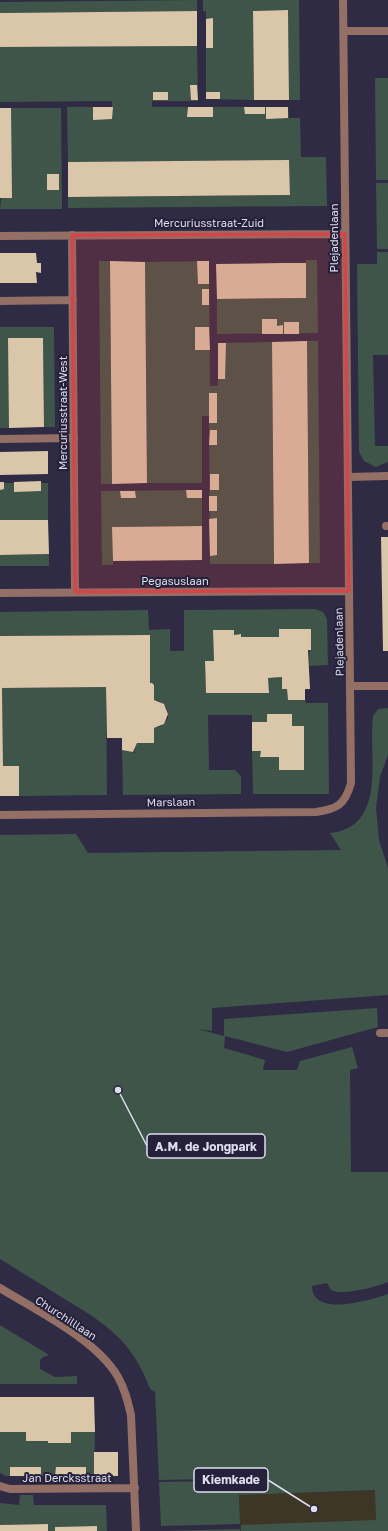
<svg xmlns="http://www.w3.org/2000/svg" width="388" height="1531" font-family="'Golos Text',sans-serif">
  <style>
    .education { fill: #3e3625 }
    .green { fill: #3f5549 }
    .building { fill: #dac6a8 }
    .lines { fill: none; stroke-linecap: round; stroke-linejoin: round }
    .service { stroke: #936f66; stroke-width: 8 }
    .pedestrian { stroke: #936f66; stroke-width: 8 }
    .minor { stroke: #936f66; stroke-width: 8 }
    .marked { fill: #d74346; fill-opacity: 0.2; stroke: #d74346; stroke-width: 3; stroke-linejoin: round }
    .labels { text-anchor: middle; stroke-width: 4; stroke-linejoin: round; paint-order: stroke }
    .street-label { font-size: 11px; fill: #deddee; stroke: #25213a }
    .leader { fill: none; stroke: #deddee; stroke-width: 1.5 }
    .callout-dot { fill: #deddee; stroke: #25213a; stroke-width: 1.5 }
    .callout { fill: #25213a; stroke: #deddee; stroke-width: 1.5 }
    .callout-label { font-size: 12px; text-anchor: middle; font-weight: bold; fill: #deddee }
  </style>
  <rect width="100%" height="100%" fill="#2f2b45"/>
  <path class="education" d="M388 1490V1531H167L240 1529 239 1495Z"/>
  <path class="green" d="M197 0V11L0 13V2Z
    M203 0H299L300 100H289L288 10 253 11 254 100 206 99V11H203Z
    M197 46 198 101H152V107H288L289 118H300L301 157H326L327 206 68 208V197L290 195 289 160 68 162 67 107H112V101L0 102V47Z
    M375 78H388V180H376Z
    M11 108H61L62 209H0Z
    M376 183H388V249H377Z
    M377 252H388V355H373L375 446H388V462L376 467 364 461 359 452 357 264H377Z
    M306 260H317L318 333 217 334V299L306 298Z
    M99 261H110L112 484H101Z
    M209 261 210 386H218V343L272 342 274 564H210L209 416H202V483H147L145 262Z
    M0 327H54L55 427H44L43 338 9 428H0Z
    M307 341H318L320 563H309Z
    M0 483H48V520H0Z
    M202 490V526L113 527V565H102L101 491Z
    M49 554V566H0V555Z
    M315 609 323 612 327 619 328 665 309 666 310 629H279V637H241L240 634 234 635 233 630H213L214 661 205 662 206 693H268V678L282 677V689H287L288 700H305L306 703H328L329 794H253L252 751H261V757H279V770H304V726H292L267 714V722H252V715H208L209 770H235L241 776V794L123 795 122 750H129L136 754 134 751 137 743H154V728L161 726 168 718C169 708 164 702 154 700L152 683H150V635L0 636V612L148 610 149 630 170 629V651H184V610Z
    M106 687 107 795 19 796V766H3L2 688Z
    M388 708V755L380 777 376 808 379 840 388 868V995L212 1008V1031L198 1029 224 1036V1019L377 1008 378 1027 287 1052 225 1036 224 1048 265 1060 263 1070H297L300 1061 352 1047 358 1068 350 1070 351 1172H388V1282C376 1287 341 1296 331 1290L327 1283 312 1286C312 1318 371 1300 388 1294V1531H241V1525L376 1520 375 1490 239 1495 240 1524 161 1526 159 1482 213 1481V1483L234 1484 233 1469H214L213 1479 159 1480 155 1392 150 1389C132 1340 106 1324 63 1298 42 1285 21 1272 0 1259V835L76 834 88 853 341 850 330 833C388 827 368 756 373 716L378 709Z
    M0 1325 49 1355 43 1357 40 1360V1369L55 1377 77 1376V1384H0Z
    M0 1432H26V1441H48L71 1432H95L94 1476H6L0 1473Z
    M20 1495H33L34 1505H106L107 1531H97V1526L56 1527 55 1531H48L47 1524 0 1525V1503L19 1505Z
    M240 1529V1531H167Z"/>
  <path class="building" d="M288 10 289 100H254L253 11Z
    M197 11V46L0 47V13Z
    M213 18V48H206V19Z
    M190 85H197L198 100H191Z
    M153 92H168V100H153Z
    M206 92H220V99H206Z
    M93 107H113L112 119 93 120Z
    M188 107H213V117H187Z
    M244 107H265V114H245Z
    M266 107H288V118L266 119Z
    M0 108H11L12 198H0Z
    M289 160 290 195 68 197V162Z
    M47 174H59V190H47Z
    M0 253H36L37 263H41V273L36 272 37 283H0Z
    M110 261 145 262 147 483 112 484Z
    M197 261H209V284H198Z
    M283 263H306V298L217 299 216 264Z
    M202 289H209V305H202Z
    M262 319H277V326L283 325V334H262Z
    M284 322H299V334H284Z
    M195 327H209L210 350H195Z
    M8 338H43L44 427 9 428Z
    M307 341 309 563 274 564 272 342Z
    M218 343H226L225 379H218Z
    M209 393H217V423H209Z
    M210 430H217V445H209Z
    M48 451V474L0 475V452Z
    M210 474H219V490H210Z
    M41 481V491L14 492V482Z
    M0 482H4V489L0 490Z
    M186 490H202V498H187Z
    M120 491H135L136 498H121Z
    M209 496H217V511H209Z
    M217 518V555L210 556 209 519Z
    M0 520H48L49 554 0 555Z
    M202 526V560L113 561 112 527Z
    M381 537H388V651H383Z
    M279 629H311V650H308L310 689H305V700H288L287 689H282V677L268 678 269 693H206L205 661H214L213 630H234V635L241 634V637H279Z
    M150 635V683H152L154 685V700L164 704 168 714 164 724 154 728V743H137L133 752 122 750V738H107L106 687 2 688 3 766H19V796H0V636Z
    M267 714H292V726H304V770H279V757H260L261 751H252V722H267Z
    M0 1397H94L95 1432H71V1443H48V1441H26V1432H0Z
    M94 1452H118V1476H94Z
    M10 1467H41V1476H10Z
    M56 1467H86V1476H55Z
    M48 1524V1531H0V1525Z
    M97 1526V1531H55V1527Z"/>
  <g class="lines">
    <path class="service" d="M0 439 74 438
      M386 526H388"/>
    <path class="pedestrian" d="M380 1033H388"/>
    <path class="minor" d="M344 31H388
      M72 235 75 592
      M0 236 345 234
      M0 301 73 300
      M348 477 388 476
      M0 593 349 591
      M350 686H388
      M0 815 316 812C337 809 345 805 351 783L350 686 343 0
      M0 1288C37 1311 96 1339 118 1377 125 1389 128 1402 131 1415L136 1531
      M0 1486 10 1489 135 1488"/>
  </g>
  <path class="marked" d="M345 234 349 591 75 592 72 235Z"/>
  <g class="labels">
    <g class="street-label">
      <text x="209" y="227">Mercuriusstraat-Zuid</text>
      <text transform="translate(334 238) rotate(-90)" y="4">Plejadenlaan</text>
      <text transform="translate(63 413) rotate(-90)" y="4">Mercuriusstraat-West</text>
      <text x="175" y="585">Pegasuslaan</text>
      <text transform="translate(339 642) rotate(-91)" y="4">Plejadenlaan</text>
      <text transform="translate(171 802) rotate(-1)" y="4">Marslaan</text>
      <text transform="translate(66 1318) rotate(33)" y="4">Churchilllaan</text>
      <text x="67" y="1482">Jan Dercksstraat</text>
    </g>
  </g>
  <path class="leader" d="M118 1090L147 1146M314 1509L268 1480"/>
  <g class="callout-dot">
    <circle cx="118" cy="1090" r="4"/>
    <circle cx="314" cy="1509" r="4"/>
  </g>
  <g class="callout">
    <rect x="147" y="1134" width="118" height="24" rx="4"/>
    <rect x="194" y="1468" width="74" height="24" rx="4"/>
  </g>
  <g class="callout-label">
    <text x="206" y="1151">A.M. de Jongpark</text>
    <text x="231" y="1484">Kiemkade</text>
  </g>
</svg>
